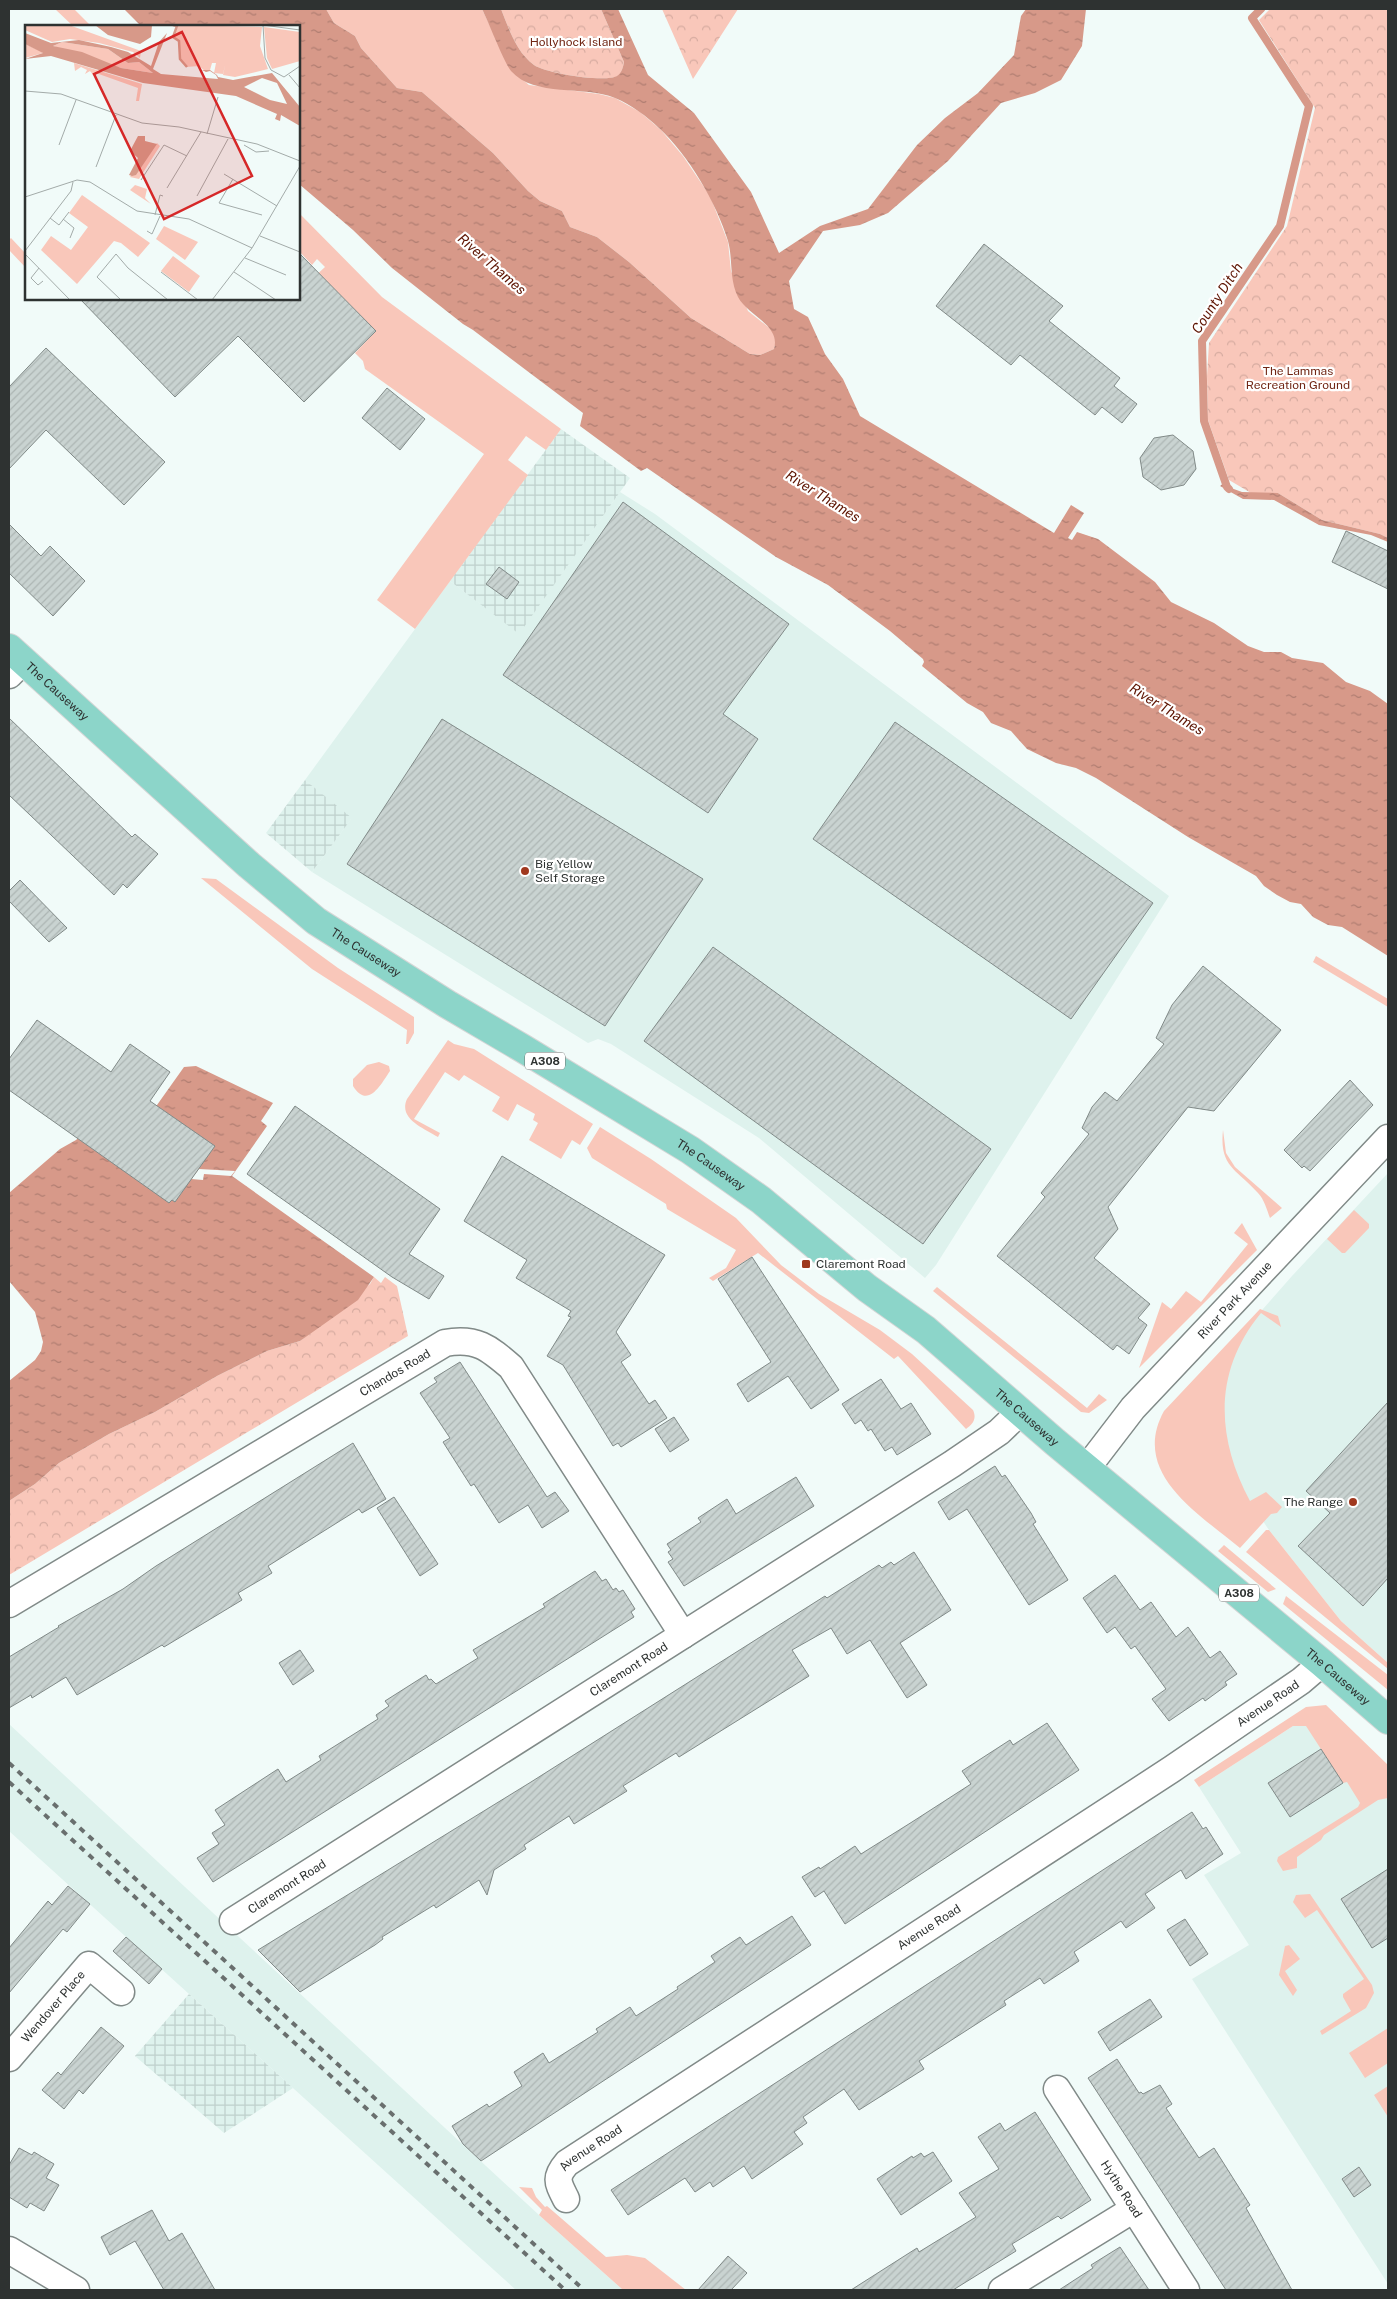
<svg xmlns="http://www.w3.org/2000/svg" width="1397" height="2299" font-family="'Public Sans',sans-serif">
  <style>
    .built { fill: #def2ed }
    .industrial { fill: url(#industrial-grid) }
    .grass { fill: #f9c7ba }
    .forest { fill: url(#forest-crowns) }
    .water { fill: url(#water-ripples) }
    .pier { fill: #f1fbf9 }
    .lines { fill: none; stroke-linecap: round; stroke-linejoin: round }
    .stream { stroke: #d79989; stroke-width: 8 }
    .building { fill: url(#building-hatch); stroke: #818a88 }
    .street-casing { stroke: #818a88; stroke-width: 29 }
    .primary-casing { stroke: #d5d6d6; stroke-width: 30 }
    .street { stroke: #fff; stroke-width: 26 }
    .primary { stroke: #8cd5c9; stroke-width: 28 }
    .rail { stroke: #696f6e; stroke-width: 4; stroke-dasharray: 6 6; stroke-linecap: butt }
    .poi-dot { fill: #a0381e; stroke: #fff; stroke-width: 2 }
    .labels { text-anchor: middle; stroke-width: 4.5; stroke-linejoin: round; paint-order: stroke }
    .shield { fill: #fff; stroke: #6d706f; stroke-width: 1 }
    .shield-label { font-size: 11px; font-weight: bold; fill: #2e3231 }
    .park-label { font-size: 12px; fill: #712715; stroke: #fff }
    .street-label { font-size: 12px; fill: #2e3231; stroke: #fff }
    .poi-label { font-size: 12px; fill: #2e3231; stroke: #fff; text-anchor: start }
    .water-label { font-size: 14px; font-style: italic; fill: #5d1402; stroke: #fff }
    .inset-river { fill: none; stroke: #d79989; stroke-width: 2.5 }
    .inset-road { fill: none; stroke: #a3aba9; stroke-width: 1 }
    .view { fill: #d62828; fill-opacity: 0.15; stroke: #d62828; stroke-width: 2.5 }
    .inset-edge { fill: none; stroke: #2e3231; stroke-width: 2.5 }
  </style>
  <defs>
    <pattern id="industrial-grid" width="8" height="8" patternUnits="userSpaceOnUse" patternTransform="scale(1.25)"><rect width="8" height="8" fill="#def2ed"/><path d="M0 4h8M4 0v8" fill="none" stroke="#bfd0cc"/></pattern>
    <pattern id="forest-crowns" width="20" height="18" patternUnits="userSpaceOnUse" patternTransform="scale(1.25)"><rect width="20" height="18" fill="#f9c7ba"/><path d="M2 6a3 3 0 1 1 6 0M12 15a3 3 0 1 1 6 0" fill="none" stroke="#d6aba0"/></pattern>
    <pattern id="water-ripples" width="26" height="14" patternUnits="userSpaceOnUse" patternTransform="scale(1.25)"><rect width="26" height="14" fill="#d79989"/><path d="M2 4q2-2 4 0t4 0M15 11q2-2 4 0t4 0" fill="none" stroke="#af7d71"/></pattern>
    <pattern id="building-hatch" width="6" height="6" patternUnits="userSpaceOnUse" patternTransform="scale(1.25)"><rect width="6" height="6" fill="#c9d3d1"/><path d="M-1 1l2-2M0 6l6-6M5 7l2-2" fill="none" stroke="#adb6b4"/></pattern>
  </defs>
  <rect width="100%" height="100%" fill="#f1fbf9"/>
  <path class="built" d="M620 492 655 514 1169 896 936 1265 925 1278 759 1138 611 1044 598 1039 588 1043 312 872 351 819 305 780 450 581 519 633Z
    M1388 1173V1663L1341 1621 1269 1530 1250 1502 1160 1426 1292 1276Z
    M9 1724 539 2215 623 2290H516L9 1831Z
    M1293 1726H1317L1388 1783V2284L1192 1979 1249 1945 1204 1875 1241 1853 1199 1787Z"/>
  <path class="industrial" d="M561 429 630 478 519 634 450 581Z
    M305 780 352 818 312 872 266 833Z
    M189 1994 293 2088 224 2133 135 2056Z"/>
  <path class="grass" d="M55 9H74L91 26H73Z
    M326 9H482L511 70 529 85 599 94 615 98 640 112 661 130 683 156 710 196 728 242 731 271 748 311 772 330 776 341 774 349 760 355 750 354 691 318 629 262 597 237 570 227 562 211 540 201 528 191 493 153 422 92 397 88 361 48 355 36 334 23Z
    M299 213 382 297 561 429 546 450 526 436 508 460 528 475 415 629 377 600 484 454 365 369 363 361 355 353 376 331 333 288 312 279 325 267 317 259 312 265 299 251Z
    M11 238 26 254V268L9 250V240Z
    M201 878 216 879 338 968 414 1017V1033L408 1044H406L407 1030 312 969Z
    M1316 956 1388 999V1007L1313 962Z
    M448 1040 454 1044 474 1049 593 1124 580 1145 572 1140 561 1159 529 1140 538 1123 533 1120 535 1114 517 1104 508 1121 492 1111 500 1097 464 1075 459 1081 445 1072 414 1119 440 1133 438 1137C424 1128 398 1119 407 1099Z
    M379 1062 389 1066 390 1071C381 1084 368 1110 353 1086V1079L367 1065Z
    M600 1127 651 1159 736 1218 781 1265 819 1294 880 1330 912 1354 973 1410C977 1419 973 1424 966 1429L898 1356 894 1359 758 1253 713 1281 709 1278 726 1268 736 1250 667 1209 666 1204 592 1158 587 1148Z
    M1223 1130 1226 1153 1235 1167 1282 1208 1270 1218C1267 1210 1264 1199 1258 1193 1237 1169 1219 1167 1223 1130Z
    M1354 1210 1369 1224V1228L1345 1253H1342L1327 1239Z
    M1242 1223 1257 1250 1139 1368 1162 1302 1171 1309 1186 1291 1201 1302 1248 1244 1234 1233Z
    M937 1287 1087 1408 1099 1394 1107 1400 1089 1413 1081 1412 933 1291Z
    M1260 1309 1278 1316 1281 1327 1261 1313C1213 1371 1216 1438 1250 1501L1266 1492 1282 1507 1277 1513 1271 1514 1240 1548C1198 1513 1130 1473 1164 1411Z
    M1266 1530H1269L1341 1621 1388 1663V1669L1246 1552Z
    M1224 1545 1276 1589 1268 1592 1218 1551Z
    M1286 1596 1388 1675V1690L1283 1604Z
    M1326 1705 1388 1765V1798L1378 1800 1324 1835 1321 1840 1297 1857V1868L1283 1871 1277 1861 1278 1857 1358 1807 1360 1803 1347 1782 1343 1783 1306 1726H1293L1199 1787 1194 1780 1306 1707Z
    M1310 1894 1372 1985 1374 1993 1366 2008 1322 2035 1320 2031 1351 2011 1343 1997V1994L1364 1979 1317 1910 1305 1918 1293 1902 1296 1895Z
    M1289 1945 1300 1959 1285 1971 1297 1990 1293 1996 1279 1975 1285 1946Z
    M1388 2028V2063L1365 2078 1349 2053Z
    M1388 2086V2117L1374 2095Z
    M519 2187 532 2188 536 2197 545 2207 547 2206 606 2257 627 2255 645 2258 686 2290H623L539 2215 542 2210Z"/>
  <path class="forest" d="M501 9H601L624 62C623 67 622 73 618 76 605 83 545 73 534 65 516 52 509 29 501 9Z
    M662 9H738L693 79Z
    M1270 9H1388V538L1380 534 1322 520 1278 493H1251L1229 480 1208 420 1207 376 1209 343 1287 226 1315 108 1259 20Z
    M374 1277 381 1283 385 1277 397 1286 408 1336 9 1575V1501L35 1484 59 1463 109 1434 155 1412 217 1376 267 1351 300 1341 370 1284Z"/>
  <path class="water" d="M124 9H326L334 23 355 36 361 48 397 88 422 92 493 153 528 191 540 201 562 211 570 227 597 237 629 262 691 318 750 354 760 355 774 349C781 325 748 316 738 297 729 279 733 259 728 241 716 202 689 156 659 128 646 116 632 105 615 98 584 85 535 98 511 71 503 60 489 23 482 9H501C509 29 516 52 534 65 545 73 605 83 617 76 622 73 623 67 624 62L601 9H618L648 75 694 113 751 192 779 253 820 226 868 209 917 145 945 118 978 93 1014 55 1021 16 1026 9H1086L1082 46 1061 80 1035 93 1001 103 948 161 888 213 860 225 823 231 789 281 794 309 808 317 825 354 843 379 860 416 1054 533 1071 505 1084 513 1068 538 1072 540 1077 532 1098 539 1155 582 1171 602 1214 623 1248 646 1264 652H1281L1292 658 1323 663 1346 682 1370 691 1388 704V956L1342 927 1328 925 1313 917 1301 904 1290 902 1277 895 1264 886 1256 876 1188 837 1096 778 1076 768 1056 763 1027 749 1011 731 991 723 983 712 967 703 922 666 924 662 923 659 890 631 828 585 776 557 650 470 647 468 641 471 580 426 583 413 473 330 463 324 392 268 353 230 299 184V26H141Z
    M1226 481 1231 488 1242 492 1278 493 1322 520 1380 534 1388 538V542L1371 535 1319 525 1274 500 1243 499 1220 486Z
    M196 1066 273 1103 261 1121 267 1126 232 1176 374 1277 358 1300 300 1341 267 1351 217 1376 155 1412 109 1434 59 1463 35 1484 9 1501V1381L35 1360 41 1351 43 1342 35 1312 9 1281V1193L60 1149 76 1140 91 1126 157 1105 184 1067Z"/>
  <path class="pier" d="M199 1169 235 1171 231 1176 204 1174 203 1180 191 1179Z"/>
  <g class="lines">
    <path class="stream" d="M1229 489 1227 487 1204 421 1202 341 1280 226 1309 106 1252 18 1261 9"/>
  </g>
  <path class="building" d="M984 244 1063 306 1049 321 1120 378 1114 386 1137 404 1122 423 1102 407 1095 415 1020 355 1011 365 936 306Z
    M299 253 376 331 304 402 238 336 175 397 80 299H299Z
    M46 348 165 462 124 505 46 430 9 469V387Z
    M387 388 425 419 400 450 362 418Z
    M1173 435 1193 451 1196 469 1184 485 1161 490 1143 477 1140 458 1154 438Z
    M623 502 789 624 723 714 758 739 708 813 503 675Z
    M9 524 41 556 50 546 85 581 53 616 9 573Z
    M1346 531 1388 551V589L1332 562Z
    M499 567 519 582 507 599 486 584Z
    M9 718 132 837 135 834 158 854 127 888 123 884 114 895 9 795Z
    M442 719 703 879 605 1026 347 864Z
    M895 722 1153 903 1071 1019 813 839Z
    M20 880 67 928 49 942 9 901V891Z
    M713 947 991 1149 923 1244 644 1041Z
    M1203 966 1281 1030 1214 1111 1188 1107 1108 1207 1118 1229 1094 1258 1150 1304 1138 1318 1147 1325 1129 1354 1117 1345 1113 1350 997 1256 1045 1197 1041 1193 1089 1134 1082 1128 1092 1107 1105 1092 1117 1101 1164 1044 1156 1038 1172 1005Z
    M37 1020 111 1072 130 1044 170 1072 150 1101 215 1146 175 1202 172 1200 169 1203 9 1090V1059Z
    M1350 1080 1373 1105 1310 1171 1304 1166 1302 1168 1284 1150Z
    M295 1106 440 1209 409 1254 444 1276 429 1299 392 1277 247 1174Z
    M502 1156 665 1255 616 1332 631 1355 621 1362 649 1404 655 1400 667 1418 621 1447 618 1443 613 1446 563 1365 547 1356 571 1317 568 1316 571 1311 516 1278 527 1260 464 1221Z
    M752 1257 839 1390 811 1409 788 1376 748 1402 737 1384 771 1362 718 1279Z
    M460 1362 547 1497 555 1492 569 1511 542 1528 528 1505 499 1523 474 1484 471 1486 443 1442 450 1438 420 1393 437 1382 434 1378Z
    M881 1379 901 1409 911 1403 931 1434 897 1455 892 1447 885 1451 871 1429 868 1431 861 1420 855 1424 842 1404Z
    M1388 1402V1578L1363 1606 1298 1546 1330 1513 1306 1491Z
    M674 1417 689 1440 670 1452 655 1429Z
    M353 1443 386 1499 362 1513 359 1509 268 1566 272 1573 238 1593 242 1600 164 1647 162 1645 77 1695 66 1677 32 1698 31 1695 9 1708V1657L59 1627 58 1626 123 1589 156 1566Z
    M995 1466 1002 1477 1005 1475 1031 1513 1036 1522 1033 1524 1068 1580 1029 1605 967 1509 949 1520 938 1502Z
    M796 1477 814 1506 684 1586 668 1562 673 1559 668 1552 671 1550 667 1544 701 1522 698 1518 727 1499 736 1514Z
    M394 1497 438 1564 420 1576 377 1508Z
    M914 1552 951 1610 900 1643 927 1685 907 1698 870 1640 847 1654 831 1628 792 1650 809 1676 679 1757 676 1753 623 1786 627 1791 574 1824 569 1816 524 1845 526 1849 494 1870 487 1895 479 1880 436 1908 434 1905 382 1937 383 1939 375 1945 300 1992 258 1950 531 1782 825 1596 827 1598 879 1565 882 1568 891 1562 894 1565Z
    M595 1571 602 1581 606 1579 613 1590 616 1588 619 1592 623 1590 635 1609 631 1612 634 1617 213 1882 197 1858 219 1844 212 1833 225 1825 215 1810 278 1769 286 1782 321 1760 319 1756 378 1719 376 1715 389 1706 385 1701 426 1675 429 1680 431 1679 436 1684 478 1658 473 1650 545 1607 543 1604Z
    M1115 1575 1140 1610 1151 1602 1176 1637 1188 1627 1210 1658 1220 1651 1237 1674 1225 1682 1227 1685 1205 1701 1203 1698 1169 1721 1152 1699 1166 1689 1135 1646 1131 1649 1115 1627 1107 1633 1083 1598Z
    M300 1650 314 1671 293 1685 279 1663Z
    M1047 1723 1079 1770 845 1924 824 1891 815 1897 802 1877 819 1867 820 1869 855 1846 861 1854 912 1822 971 1784 962 1771 1010 1740 1013 1745Z
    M1321 1749 1343 1783 1290 1817 1268 1783Z
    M1192 1812 1203 1829 1206 1827 1223 1854 1186 1879 1181 1870 1145 1894 1155 1908 1126 1928 1121 1921 1074 1952 1079 1961 1044 1984 1040 1978 1004 2001 1006 2005 919 2061 924 2069 859 2110 844 2089 803 2117 807 2123 794 2132 803 2144 752 2179 744 2166 713 2187 710 2182 695 2192 685 2178 628 2215 611 2190Z
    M1388 1869V1938L1372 1948 1341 1899Z
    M68 1886 90 1904 67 1932 63 1929 9 1993V1948L48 1901 52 1905Z
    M792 1916 811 1945 481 2161 463 2144 452 2126 487 2104 489 2107 522 2086 514 2072 543 2053 549 2063 598 2032 596 2029 630 2007 636 2016 678 1989 677 1987 715 1962 711 1956 740 1937 746 1945Z
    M1185 1919 1208 1954 1190 1966 1167 1930Z
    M126 1937 162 1969 149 1984 113 1951Z
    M1150 1999 1162 2017 1110 2051 1098 2032Z
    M101 2027 124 2046 83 2094 79 2090 64 2109 42 2090 58 2072 61 2075Z
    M1117 2059 1139 2093 1141 2092 1143 2094 1160 2085 1172 2104 1166 2108 1199 2158 1214 2148 1250 2205 1246 2208 1292 2290H1226L1088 2078Z
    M1035 2112 1091 2200 1061 2219 1058 2216 1012 2244 1016 2251 953 2290H851L917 2248 919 2252 976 2217 959 2193 999 2169 978 2137 1000 2123 1005 2131Z
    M19 2148 32 2155 34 2152 54 2164 46 2178 59 2185 44 2211 30 2203 27 2208 9 2197V2165Z
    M933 2152 952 2181 901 2215 877 2179 912 2156 913 2158 921 2153 924 2157Z
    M1359 2167 1371 2185 1354 2197 1342 2179Z
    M152 2210 169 2241 182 2233 215 2290H164L135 2241 110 2255 101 2237Z
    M1120 2247 1149 2290H1059L1093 2268 1091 2265Z
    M728 2256 747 2273 731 2290H698Z"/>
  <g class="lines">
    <defs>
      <g id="street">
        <path d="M9 675 23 661"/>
        <path id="s1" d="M1087 1468 1133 1408 1388 1138"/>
        <path id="s2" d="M9 1604 445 1343C476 1337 489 1348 511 1367L683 1635"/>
        <path id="s3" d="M233 1921 952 1464 999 1432 1020 1412"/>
        <path id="s4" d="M9 2058 89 1965 121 1992"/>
        <path id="s5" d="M1057 2089 1186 2290"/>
        <path id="s6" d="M566 2199C558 2183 554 2178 567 2163L1172 1769 1301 1681 1322 1663"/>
        <path d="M9 2250 76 2290"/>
        <path d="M1002 2290 1134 2209"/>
      </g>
      <g id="primary">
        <path id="s7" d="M9 648 249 865 316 921 447 1004 522 1048 690 1150 761 1200 867 1288 926 1330 1055 1442 1322 1663 1388 1720"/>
      </g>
    </defs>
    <use href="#street" class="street-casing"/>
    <use href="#primary" class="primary-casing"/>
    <use href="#street" class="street"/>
    <use href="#primary" class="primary"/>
    <path class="rail" d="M9 1763 584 2290
      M9 1782 565 2290"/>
  </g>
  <g class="poi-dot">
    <circle cx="525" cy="871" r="5"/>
    <rect x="801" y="1259" width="10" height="10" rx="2.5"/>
    <circle cx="1353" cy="1502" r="5"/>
  </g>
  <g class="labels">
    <g class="shield">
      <rect x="525" y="1052.5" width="40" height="17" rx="4"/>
      <rect x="1219" y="1584.5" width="40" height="17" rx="4"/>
    </g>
    <g class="shield-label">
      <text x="545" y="1065">A308</text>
      <text x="1239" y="1597">A308</text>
    </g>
    <g class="park-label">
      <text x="576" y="46">Hollyhock Island</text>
      <text x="1298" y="375">The Lammas<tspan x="1298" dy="14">Recreation Ground</tspan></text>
    </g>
    <g class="street-label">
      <text dy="4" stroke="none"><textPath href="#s7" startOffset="65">The Causeway</textPath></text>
      <text dy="4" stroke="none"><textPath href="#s7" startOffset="470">The Causeway</textPath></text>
      <text dy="4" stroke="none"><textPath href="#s7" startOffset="875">The Causeway</textPath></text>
      <text dy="4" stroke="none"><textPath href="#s1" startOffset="224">River Park Avenue</textPath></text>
      <text dy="4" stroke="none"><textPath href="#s2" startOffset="450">Chandos Road</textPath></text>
      <text dy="4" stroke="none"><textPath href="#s7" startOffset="1280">The Causeway</textPath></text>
      <text dy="4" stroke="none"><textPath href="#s3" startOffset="469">Claremont Road</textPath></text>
      <text dy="4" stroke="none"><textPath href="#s7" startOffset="1685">The Causeway</textPath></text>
      <text dy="4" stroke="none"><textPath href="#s6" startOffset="878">Avenue Road</textPath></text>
      <text dy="4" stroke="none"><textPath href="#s3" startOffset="64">Claremont Road</textPath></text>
      <text dy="4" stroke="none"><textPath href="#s6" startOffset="472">Avenue Road</textPath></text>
      <text dy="4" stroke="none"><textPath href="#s4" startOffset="68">Wendover Place</textPath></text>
      <text dy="4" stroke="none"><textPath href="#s6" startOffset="68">Avenue Road</textPath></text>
      <text dy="4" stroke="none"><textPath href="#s5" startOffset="119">Hythe Road</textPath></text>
    </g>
    <g class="poi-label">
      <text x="535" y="868">Big Yellow<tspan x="535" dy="14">Self Storage</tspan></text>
      <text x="816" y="1268">Claremont Road</text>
      <text x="1343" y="1506" text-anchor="end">The Range</text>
    </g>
    <g class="water-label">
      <text transform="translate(492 264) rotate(41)" y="5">River Thames</text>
      <text transform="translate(1217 298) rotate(-57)" y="5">County Ditch</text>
      <text transform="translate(823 496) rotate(32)" y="5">River Thames</text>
      <text transform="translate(1167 709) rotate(32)" y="5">River Thames</text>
    </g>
  </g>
  <g transform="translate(25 25)">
    <rect width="275" height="275" fill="#f1fbf9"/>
    <path d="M37 17 83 24 103 38 114 37 128 48 96 43 28 21ZM49 38 117 59 114 76H111L113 63 71 48 69 51 65 46 60 49 62 45 56 42 50 46ZM139 201 173 217 160 235 131 214Z" fill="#f9c7ba"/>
    <path d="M0 0H44L116 26 115 33 108 27 74 18 45 14 27 17 0 5ZM150 0 237 2 235 21 243 44 210 52 198 50 200 40 198 49 189 48 191 38H187L185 45 181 47 174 41 161 42 155 34V16L149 12 153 1ZM0 19 16 26 18 28 0 33ZM132 118 135 121 114 154 105 152ZM57 170 125 218 113 232 96 218 89 216 52 259 16 225 26 211 46 225 63 202 44 188ZM148 231 175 251 164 267 136 246Z" fill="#f9c7ba"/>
    <path d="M239 2 275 7V36L247 44 242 33Z" fill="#f9c7ba"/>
    <path d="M110 160 122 164 120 173 126 179 105 165Z" fill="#f9c7ba"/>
    <path d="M70 0H127L126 12 115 19 83 10ZM0 8 26 18 54 15 86 22 103 27 126 41 134 17 142 8 128 44 136 49 193 54 191 50 185 46 181 47 177 45 174 41 161 43 174 41 177 45H185L192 50 193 52 208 55 247 48 275 82V101L256 90 255 96 250 94 252 89 211 71 118 58 26 31 0 34 18 28 0 19ZM37 17 83 24 103 38 114 37 128 48 96 43 57 27 28 21ZM237 53 252 58 262 79 245 75 219 62ZM113 111H120V116L132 119 111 150 107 151 104 150 113 133 105 126Z" fill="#d79989" fill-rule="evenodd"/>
    <path class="inset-river" d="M148 0 152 1 148 12 154 16 155 34 162 42"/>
    <path class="inset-road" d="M238 0 240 33 246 45 259 52 275 41M238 0 275 5M264 50 275 63M0 66 36 69 117 98 154 102 232 119 275 136M182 109 193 72M34 120 51 75M219 120 231 127 244 126M71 142 91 90M199 149 252 181M208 154 194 178 237 190M116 155 139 120 162 131M142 163 176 107M172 171 203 114M0 172 52 155 65 157 112 186 164 194 227 223M130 190 135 170 138 171M25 193 34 200 44 187M38 194 49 203 45 213M122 206 127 209 135 191M235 211 275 227M0 226 46 166 48 157M0 229 45 275M220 233 261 250M14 243 6 253 13 260 18 256M136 247 173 275M209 247 251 275M96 275 72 252 91 229 103 243 143 275M187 275 227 223 275 141"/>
    <path class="view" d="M157 7 227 151 139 194 69 49Z"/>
    <rect width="275" height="275" class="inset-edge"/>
  </g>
  <rect width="1397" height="2299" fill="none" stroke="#2e3231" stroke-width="20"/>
</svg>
